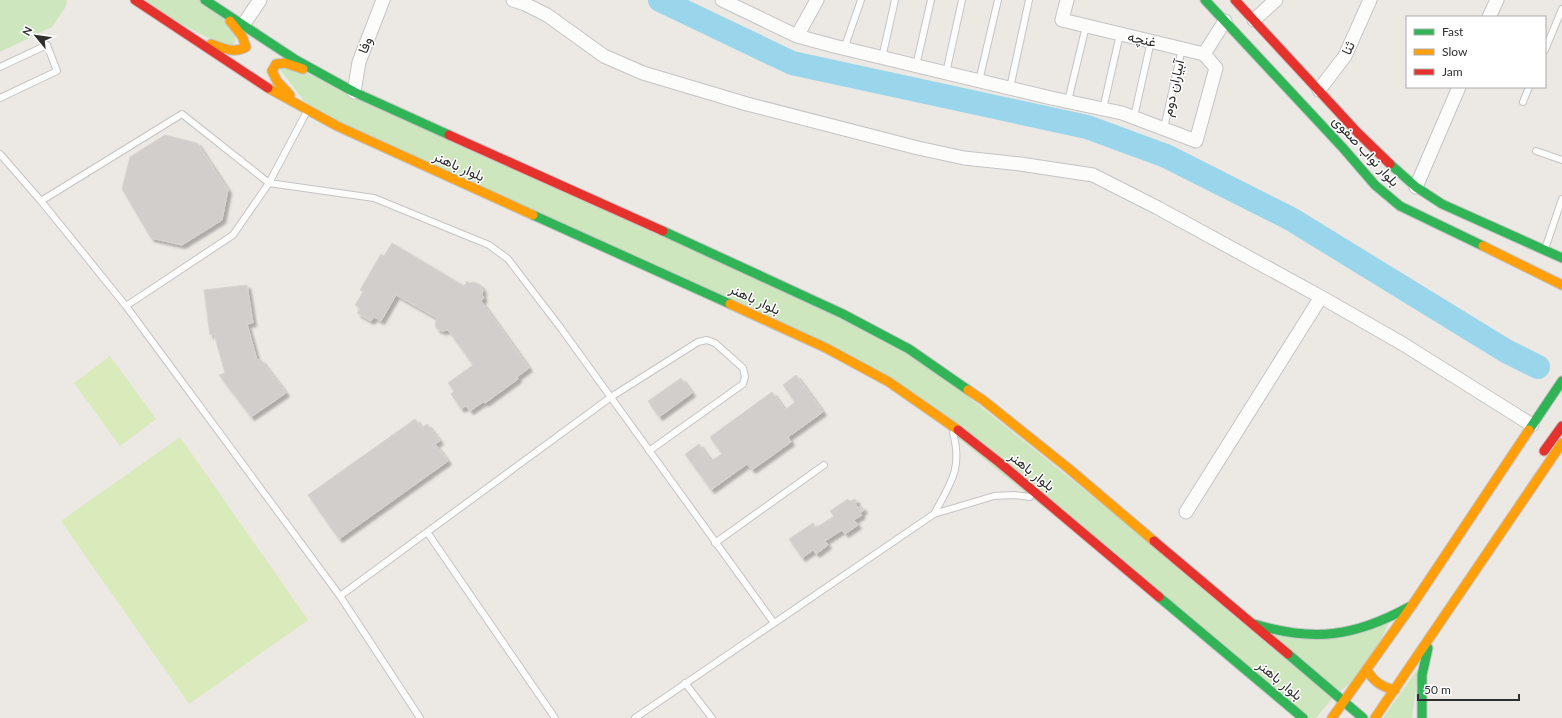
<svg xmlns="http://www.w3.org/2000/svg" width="1562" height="718" font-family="Lato,Vazirmatn,sans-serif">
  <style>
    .green { fill: #cee6be }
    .pitch { fill: #d9eabb }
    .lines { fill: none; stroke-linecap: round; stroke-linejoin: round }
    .river { stroke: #99d6ec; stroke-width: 24 }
    .building { fill: #d1cecb; stroke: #d7d4d0; filter: url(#shadow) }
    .lane-casing { stroke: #c5c4c5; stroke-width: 8 }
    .street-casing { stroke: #c5c4c5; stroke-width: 15 }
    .fast-casing { stroke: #c5c4c5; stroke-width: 11 }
    .slow-casing { stroke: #c5c4c5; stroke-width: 11 }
    .jam-casing { stroke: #c5c4c5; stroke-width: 11 }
    .lane { stroke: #fcfcfb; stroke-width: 6 }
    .street { stroke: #fcfcfb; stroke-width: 13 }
    .fast { stroke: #30b455; stroke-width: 9 }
    .slow { stroke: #ff9f0a; stroke-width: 9 }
    .jam { stroke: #e5322d; stroke-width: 9 }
    .labels { text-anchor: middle; stroke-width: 3; stroke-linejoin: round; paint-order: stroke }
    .street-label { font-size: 14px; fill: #2e2e2e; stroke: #fff }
  </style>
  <defs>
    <filter id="shadow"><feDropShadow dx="3.5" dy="3.5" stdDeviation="1" flood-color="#0004"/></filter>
  </defs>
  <rect width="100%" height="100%" fill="#ece8e4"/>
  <path class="green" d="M0 0H66L67 2 65 8 52 27 0 52Z
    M135 0H205L237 29 233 51Z
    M285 63 909 349 1252 624 1292 635 1391 618 1367 670 1335 695 1316 718H1303L889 382 313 113 276 64Z
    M1419 667 1412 718H1383Z"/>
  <path class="pitch" d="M110 356 156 419 120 446 74 383Z
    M180 437 308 620 189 704 61 521Z"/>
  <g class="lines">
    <path class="river" d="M660 0 792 63 1087 127 1166 156 1291 219 1506 351 1538 367"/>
  </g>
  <path class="building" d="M165 135 197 143 228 190 222 220 182 245 151 238 122 189 130 157Z
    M392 243 464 286 467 281 469 283 474 282 480 285 483 290 482 295 484 298 481 301 529 368 517 377 518 379 485 403 483 402 470 411 466 406 461 409 451 394 454 391 448 383 473 365 448 330 442 331 437 329 435 325 437 318 396 295 381 321 374 317 371 321 357 313 360 309 355 305 363 292 360 290 381 254 384 256Z
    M247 285 253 323 247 324 257 360H261L286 393 251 417 219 375 225 373 214 334 210 335 204 290Z
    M796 375 823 412 788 437 791 442 752 470 747 464 711 490 685 454 699 444 711 461 722 454 710 437 772 392 785 410 795 402 783 385Z
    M681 378 692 393 659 417 648 401Z
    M415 419 422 428 427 424 440 441 435 444 448 461 339 539 308 495Z
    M848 499 850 501 855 499 857 502 855 503 858 508 861 506 864 510 860 513 862 515 854 520 858 525 845 534 842 530 825 541 828 545 816 554 813 550 802 558 789 539 813 523 816 528 834 516 830 511Z"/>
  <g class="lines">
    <defs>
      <path id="lane" d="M844 49 861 0
        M1545 50 1562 9
        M882 58 895 0
        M916 66 931 0
        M0 67 47 45 57 71 0 98
        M946 73 962 0
        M979 81 998 0
        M1010 88 1029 0
        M1068 101 1086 26
        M1523 102 1529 87
        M1103 109 1120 34
        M306 113 269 183 374 198 489 245 508 259 560 327 774 623
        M1134 117 1151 41
        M1164 128 1182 48
        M1536 151 1562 160
        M0 154 41 201 126 306 340 596 420 718
        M41 201 182 114 269 183 233 235 126 306
        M1545 249 1562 199
        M934 514C950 484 963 469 953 433
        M427 532 555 718
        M715 543 824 465
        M340 596 611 397 698 342 707 340 715 343 743 368 745 377 743 384 649 451
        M685 683 712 718
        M635 718 934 514 994 496 1014 495 1030 497"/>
      <path id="street" d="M513 0 525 4 547 15 604 56 643 73 747 104 918 148 964 158 1020 164 1093 175 1158 208 1321 297 1403 344 1532 425
        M722 0 797 36 834 46 1051 98 1122 113 1196 141 1216 68 1204 54
        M1067 0 1062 20 1204 54 1225 21
        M1489 17 1497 0
        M1254 20 1276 0
        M243 25 260 0
        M797 36 817 0
        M1319 90 1345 56 1370 0
        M354 92 359 62 383 0
        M1416 187 1459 87
        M1186 512 1321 297"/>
      <path id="fast" d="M205 0 296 60 354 92 449 135
        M1205 0 1343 148 1375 185 1400 206 1483 246
        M1390 164 1416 187 1442 204 1562 258
        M533 215 730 304
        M663 231 843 314 909 349 968 390
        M1529 430 1562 381
        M1159 597 1303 718
        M1254 624C1314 642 1354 637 1409 607
        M1288 654 1363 718
        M1422 718V675L1428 648"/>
      <path id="slow" d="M211 44C223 48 234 54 246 47L242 36 230 21
        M268 88 337 126 533 215
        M290 95 277 81 272 71 276 64 285 63 303 69
        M1483 246 1562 285
        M730 304 826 348 889 382 958 430
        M968 390 983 400 1068 468 1154 541
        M1367 670C1374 682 1382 687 1395 690
        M1332 718 1413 604 1529 430
        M1375 718 1562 443"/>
      <path id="jam" d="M135 0 268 88
        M1235 0 1358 133 1390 164
        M449 135 663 231
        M958 430 1000 463 1159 597
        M1544 451 1562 426
        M1154 541 1288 654"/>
    </defs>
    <use href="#lane" class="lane-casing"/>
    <use href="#street" class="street-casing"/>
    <use href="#fast" class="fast-casing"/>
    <use href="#slow" class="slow-casing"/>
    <use href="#jam" class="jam-casing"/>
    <use href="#lane" class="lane"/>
    <use href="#street" class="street"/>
    <use href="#fast" class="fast"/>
    <use href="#slow" class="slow"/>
    <use href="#jam" class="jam"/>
  </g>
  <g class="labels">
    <g class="street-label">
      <text transform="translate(1142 39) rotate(13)" y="5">غنچه</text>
      <text transform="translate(365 45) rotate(-69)" y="5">وفا</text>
      <text transform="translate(1348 48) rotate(-64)" y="5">ثنا</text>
      <text transform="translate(1173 88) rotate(-77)" y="5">آبیاران دوم</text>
      <text transform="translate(1366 151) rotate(47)" y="5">بلوار نواب صفوی</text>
      <text transform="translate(459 166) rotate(24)" y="5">بلوار باهنر</text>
      <text transform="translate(755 299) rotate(25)" y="5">بلوار باهنر</text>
      <text transform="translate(1032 471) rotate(39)" y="5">بلوار باهنر</text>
      <text transform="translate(1280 680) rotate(40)" y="5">بلوار باهنر</text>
    </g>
  </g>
  <rect x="1406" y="16" width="140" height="72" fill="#ffffff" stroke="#ababab"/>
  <rect x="1414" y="29" width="20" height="6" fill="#30b455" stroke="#ababab"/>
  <text x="1442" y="36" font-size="12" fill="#2e2e2e">Fast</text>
  <rect x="1414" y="49" width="20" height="6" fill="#ff9f0a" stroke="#ababab"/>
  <text x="1442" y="56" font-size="12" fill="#2e2e2e">Slow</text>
  <rect x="1414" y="69" width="20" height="6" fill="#e5322d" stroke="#ababab"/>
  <text x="1442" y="76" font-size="12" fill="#2e2e2e">Jam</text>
  <g transform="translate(36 36) rotate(299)" stroke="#ffffff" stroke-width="3" paint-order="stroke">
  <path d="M0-3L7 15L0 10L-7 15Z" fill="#2e2e2e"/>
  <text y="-6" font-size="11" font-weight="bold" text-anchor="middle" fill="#2e2e2e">N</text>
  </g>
  <path d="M1418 694v6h101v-6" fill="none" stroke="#2e2e2e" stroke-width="2"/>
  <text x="1424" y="694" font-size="12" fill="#2e2e2e" stroke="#ffffff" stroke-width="3" paint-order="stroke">50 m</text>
</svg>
